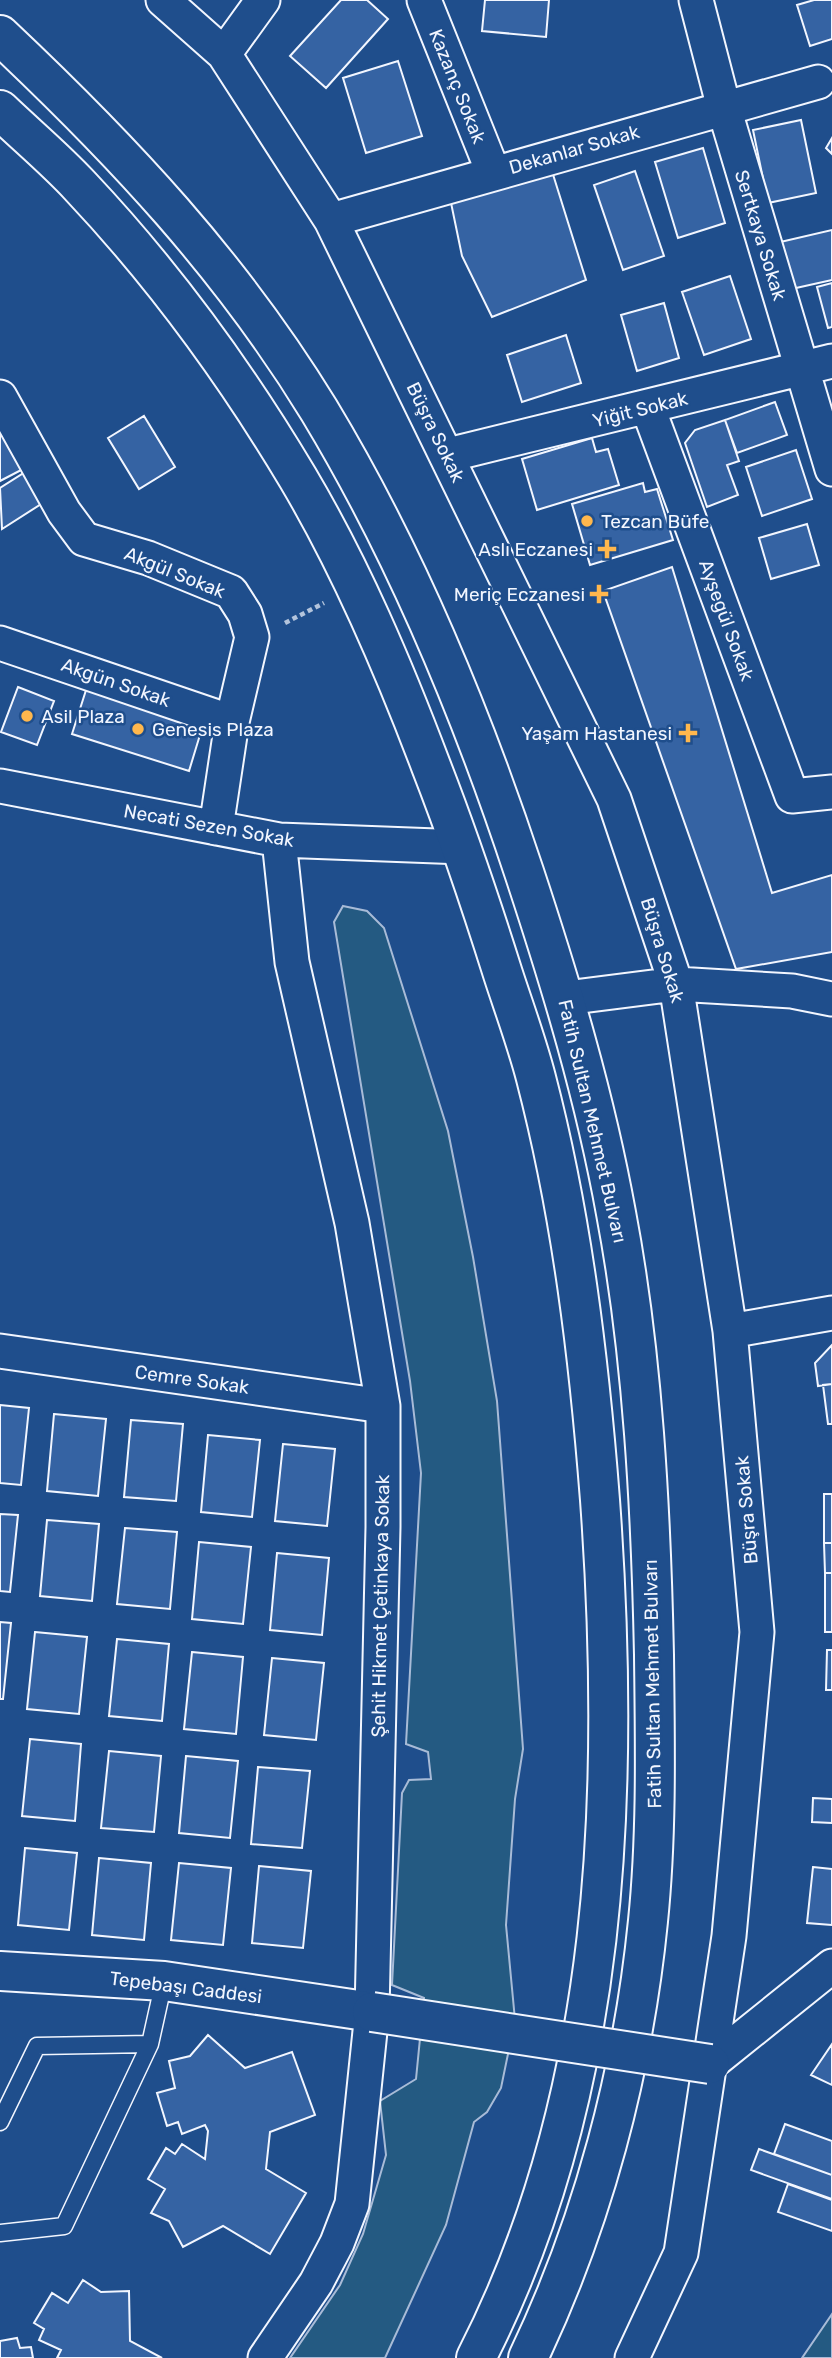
<svg xmlns="http://www.w3.org/2000/svg" width="832" height="2358" font-family="Rubik,sans-serif">
  <style>
    .green { fill: #245a82; stroke: #a8bbd7; stroke-width: 2 }
    .building { fill: #3563a3; stroke: #f2f6ff; stroke-width: 2 }
    .lines { fill: none; stroke-linecap: round; stroke-linejoin: round }
    .service-casing { stroke: #f2f6ff; stroke-width: 19 }
    .minor-casing { stroke: #f2f6ff; stroke-width: 37 }
    .tertiary-casing { stroke: #f2f6ff; stroke-width: 42 }
    .primary-casing { stroke: #f2f6ff; stroke-width: 42 }
    .path { stroke: #b3c4dc; stroke-width: 4.5; stroke-dasharray: 5 3.5; stroke-linecap: butt }
    .service { stroke: #1f4e8c; stroke-width: 16 }
    .minor { stroke: #1f4e8c; stroke-width: 33 }
    .tertiary { stroke: #1f4e8c; stroke-width: 38 }
    .primary { stroke: #1f4e8c; stroke-width: 38 }
    .tertiary-bridge-casing { stroke: #f2f6ff; stroke-width: 42; stroke-linecap: butt }
    .tertiary-bridge { stroke: #1f4e8c; stroke-width: 38 }
    .poi-dot { fill: #ffb74d; stroke: #1f4e8c; stroke-width: 2.5 }
    .labels { text-anchor: middle; stroke-width: 5; stroke-linejoin: round; paint-order: stroke }
    .street-label { font-size: 19px; fill: #f2f6ff; stroke: #1f4e8c }
    .poi-label { font-size: 19px; fill: #f2f6ff; stroke: #1f4e8c; text-anchor: start }
  </style>
  <rect width="100%" height="100%" fill="#1f4e8c"/>
  <path class="green" d="M343 906 367 911 384 928 448 1131 473 1257 497 1401 523 1749 515 1799 506 1925 515 2020 501 2088 487 2112 474 2122 446 2225 385 2358H290L340 2285 363 2234 386 2155 380 2101 416 2079 424 1998 392 1985 402 1793 409 1780 431 1779 428 1752 406 1744 421 1473 410 1381 334 922Z
    M832 2314V2358H802Z"/>
  <path class="building" d="M341 0H367L388 19 326 88 290 56Z
    M485 0H549L546 37 482 31Z
    M814 0H832V39L810 46 797 5Z
    M398 61 422 136 366 153 343 78Z
    M801 120 816 193 768 203 753 130Z
    M832 138V154L826 148Z
    M703 148 725 223 678 238 655 162Z
    M551 168 586 280 492 317 462 256 450 198Z
    M635 171 664 256 623 270 594 185Z
    M832 230V280L787 290 776 243Z
    M730 276 751 339 704 355 682 292Z
    M832 283V327L828 328 817 287Z
    M664 303 679 358 637 371 621 315Z
    M566 335 581 383 522 402 507 355Z
    M775 402 787 435 737 453 725 420Z
    M144 416 175 467 139 489 108 438Z
    M725 420 739 461 727 465 738 495 707 507 685 443 695 430Z
    M7 428 27 467 0 481V432Z
    M592 438 596 452 608 449 619 485 537 510 522 459Z
    M796 450 812 499 762 516 746 467Z
    M30 469 49 499 2 529 0 488Z
    M643 483 645 492 657 489 673 540 590 565 572 504Z
    M807 524 819 565 771 579 759 538Z
    M672 567 772 893 832 875V952L736 969 603 591Z
    M18 687 54 701 37 745 1 732Z
    M87 687 203 725 189 771 72 734Z
    M832 1345V1384L818 1386 815 1363Z
    M832 1384V1424H828L823 1385Z
    M0 1405 29 1408 21 1485 0 1483Z
    M54 1414 106 1419 98 1496 47 1491Z
    M131 1420 183 1424 176 1501 124 1497Z
    M208 1435 260 1440 252 1517 201 1512Z
    M283 1444 335 1449 327 1526 275 1521Z
    M824 1494H832V1543H824Z
    M0 1514 18 1515 10 1592 0 1591Z
    M47 1520 99 1524 92 1601 40 1596Z
    M125 1528 177 1532 170 1609 117 1604Z
    M199 1542 251 1547 243 1624 192 1619Z
    M824 1543H832V1573H825Z
    M277 1553 329 1558 322 1635 270 1630Z
    M825 1573H832V1632H825Z
    M0 1622 11 1623 3 1699H0Z
    M35 1632 87 1637 79 1714 27 1709Z
    M117 1639 169 1644 162 1721 109 1716Z
    M827 1650H832V1690H826Z
    M192 1652 243 1657 236 1734 184 1729Z
    M272 1658 324 1663 316 1740 264 1735Z
    M30 1739 81 1744 75 1821 22 1816Z
    M109 1751 161 1756 154 1832 101 1828Z
    M186 1756 238 1761 230 1838 179 1833Z
    M258 1767 310 1771 302 1848 251 1844Z
    M813 1798 832 1799V1823L812 1822Z
    M25 1848 77 1853 69 1930 18 1925Z
    M99 1858 151 1863 144 1940 92 1935Z
    M179 1863 231 1868 223 1945 171 1940Z
    M259 1866 311 1871 303 1948 252 1943Z
    M813 1867 832 1869V1925L807 1923Z
    M208 2035 245 2068 292 2052 315 2115 270 2132 266 2169 306 2193 270 2254 223 2226 183 2247 169 2221 151 2213 165 2189 148 2179 166 2148 175 2154 182 2144 205 2159 208 2131 205 2125 182 2134 178 2122 167 2126 157 2093 175 2088 169 2061 190 2056Z
    M832 2044V2085L811 2075Z
    M785 2124 832 2141V2175L774 2154Z
    M759 2149 832 2175V2199L751 2170Z
    M788 2184 832 2200V2231L778 2212Z
    M83 2280 101 2292 129 2291 130 2341 162 2358H57L61 2350 39 2340 44 2329 34 2323 52 2293 68 2303Z
    M17 2338 20 2348 31 2347 33 2358H0V2341Z"/>
  <g class="lines">
    <defs>
      <path id="service" d="M0 2122 37 2046 150 2044
        M0 2233 64 2226 150 2044 164 1981"/>
      <path id="minor" d="M163 0 224 54 331 220 614 799 676 984 730 1331 757 1632 729 1936 681 2253 632 2358
        M424 0 493 172
        M696 0 724 108 832 469
        M224 54 263 0
        M331 220 818 82
        M0 397 64 512 84 539 148 558 231 592 245 614 252 637 232 722 216 828
        M648 408 792 796 832 792
        M448 455 832 361
        M0 643 232 722
        M0 786 279 840 463 847
        M566 998 676 984 792 991 832 999
        M730 1331 832 1313
        M0 1351 383 1406
        M710 2064 832 1966
        M265 2358 316 2283 337 2243 352 2204 372 2012 383 1527V1406L352 1223 292 962 279 840"/>
      <path id="tertiary" d="M0 1971 164 1981 372 2012"/>
      <path id="primary" d="M0 35C122 150 231 266 319 410 406 554 471 711 524 872 561 984 595 1097 616 1213 643 1355 651 1511 654 1655 655 1743 657 1833 648 1921 633 2071 593 2222 528 2358
        M0 110C26 135 55 159 80 186 163 274 236 374 298 478 352 569 394 668 431 766 458 835 481 904 503 974 514 1008 527 1043 536 1078 572 1216 589 1358 600 1500 621 1789 611 2095 476 2358"/>
    </defs>
    <use href="#service" class="service-casing"/>
    <use href="#minor" class="minor-casing"/>
    <use href="#tertiary" class="tertiary-casing"/>
    <use href="#primary" class="primary-casing"/>
    <path class="path" d="M285 623 324 603"/>
    <use href="#service" class="service"/>
    <use href="#minor" class="minor"/>
    <use href="#tertiary" class="tertiary"/>
    <use href="#primary" class="primary"/>
    <defs>
      <path id="tertiary-bridge" d="M372 2012 710 2064"/>
    </defs>
    <use href="#tertiary-bridge" class="tertiary-bridge-casing"/>
    <use href="#tertiary-bridge" class="tertiary-bridge"/>
  </g>
  <g class="poi-dot">
    <circle cx="587" cy="521" r="7"/>
    <path d="M603.5 538.5h7v7h7v7h-7v7h-7v-7h-7v-7h7z"/>
    <path d="M595.5 583.5h7v7h7v7h-7v7h-7v-7h-7v-7h7z"/>
    <circle cx="27" cy="716" r="7"/>
    <circle cx="138" cy="729" r="7"/>
    <path d="M684.5 722.5h7v7h7v7h-7v7h-7v-7h-7v-7h7z"/>
  </g>
  <g class="labels">
    <g class="street-label">
      <text transform="translate(458 86) rotate(68)" y="7">Kazanç Sokak</text>
      <text transform="translate(574 149) rotate(-16)" y="7">Dekanlar Sokak</text>
      <text transform="translate(761 235) rotate(73)" y="7">Sertkaya Sokak</text>
      <text transform="translate(640 409) rotate(-14)" y="7">Yiğit Sokak</text>
      <text transform="translate(436 432) rotate(64)" y="7">Büşra Sokak</text>
      <text transform="translate(175 572) rotate(22)" y="7">Akgül Sokak</text>
      <text transform="translate(727 620) rotate(70)" y="7">Ayşegül Sokak</text>
      <text transform="translate(116 682) rotate(19)" y="7">Akgün Sokak</text>
      <text transform="translate(209 825) rotate(10)" y="7">Necati Sezen Sokak</text>
      <text transform="translate(663 950) rotate(73)" y="7">Büşra Sokak</text>
      <text transform="translate(593 1121) rotate(77)" y="7">Fatih Sultan Mehmet Bulvarı</text>
      <text transform="translate(192 1379) rotate(8)" y="7">Cemre Sokak</text>
      <text transform="translate(746 1510) rotate(-95)" y="7">Büşra Sokak</text>
      <text transform="translate(380 1606) rotate(-89)" y="7">Şehit Hikmet Çetinkaya Sokak</text>
      <text transform="translate(652 1684) rotate(-91)" y="7">Fatih Sultan Mehmet Bulvarı</text>
      <text transform="translate(186 1987) rotate(7)" y="7">Tepebaşı Caddesi</text>
    </g>
    <g class="poi-label">
      <text x="601" y="528">Tezcan Büfe</text>
      <text x="593" y="556" text-anchor="end">Aslı Eczanesi</text>
      <text x="585" y="601" text-anchor="end">Meriç Eczanesi</text>
      <text x="41" y="723">Asil Plaza</text>
      <text x="152" y="736">Genesis Plaza</text>
      <text x="672" y="740" text-anchor="end">Yaşam Hastanesi</text>
    </g>
  </g>
</svg>
